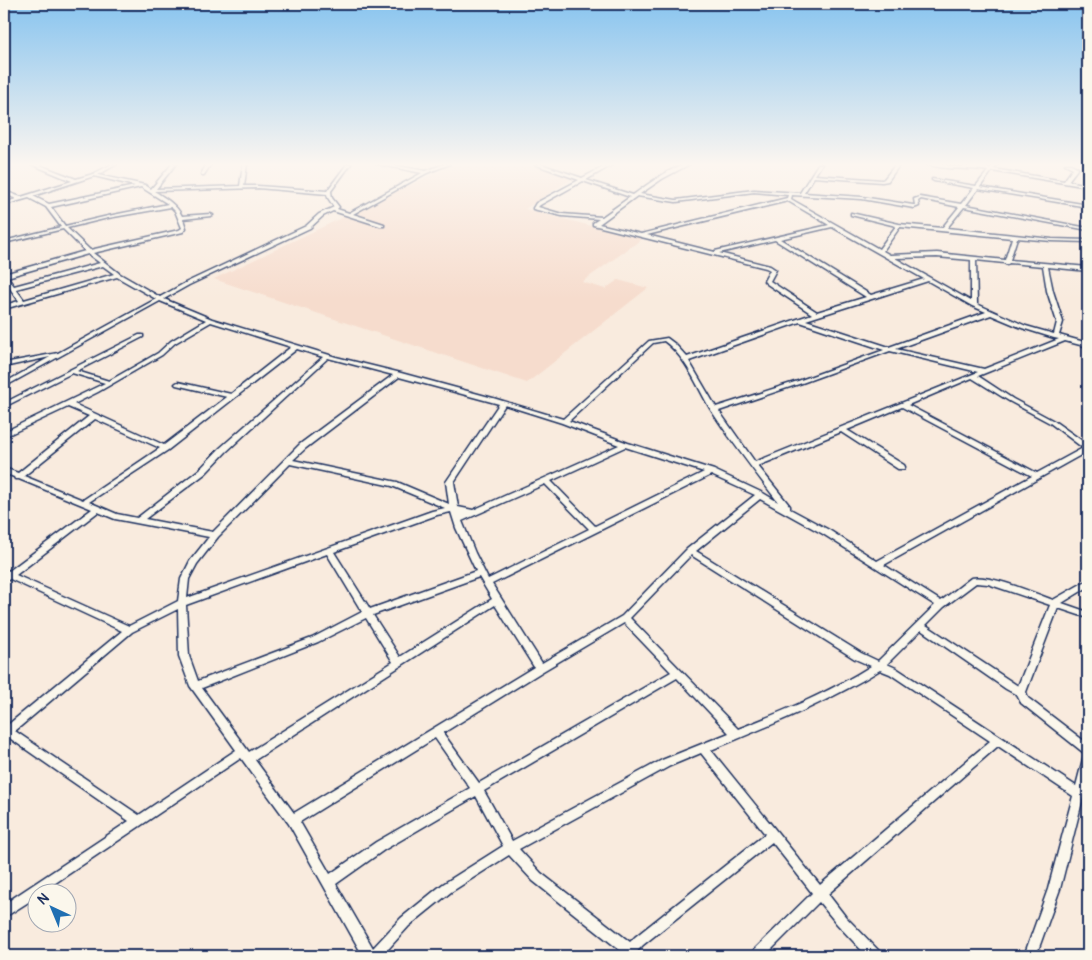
<svg xmlns="http://www.w3.org/2000/svg" width="1092" height="960" font-family="Pangolin,sans-serif">
  <style>
    .built { fill: #f6dccd }
    .lines { fill: none; stroke-linecap: round; stroke-linejoin: round }
    .street-casing { stroke: #1b2f5e; stroke-width: 3 }
    .street { fill: #fbf7ec; fill-rule: evenodd }
  </style>
  <rect width="100%" height="100%" fill="#f9ebde"/>
  <filter id="ink" filterUnits="userSpaceOnUse"><feTurbulence type="fractalNoise" baseFrequency=".02" numOctaves="2"/><feDisplacementMap in="SourceGraphic" scale="10" xChannelSelector="R" yChannelSelector="G"/><feConvolveMatrix kernelMatrix="1 2 1 2 8 2 1 2 1" color-interpolation-filters="sRGB"/></filter>
  <g filter="url(#ink)">
    <path class="built" d="M454 164H524L576 176 525 209 642 239 582 282 605 289 618 280 648 288 527 383 214 279Z"/>
    <g class="lines">
      <defs>
        <path id="street" d="M31 164H37L76 179 93 174 112 164H117L98 175 145 185 151 189 172 164H176L156 189 240 186 243 164H247L244 186H258L327 191 347 164H351L331 191 332 198 339 207 337 209 349 213 422 173 377 164H387L426 171 444 164H450L427 173 353 214 384 224V226H380L333 211 323 216 310 228 189 285 164 299 212 319 336 357 401 373 493 398 563 419 649 341 667 338 675 344 687 357 812 314 767 284 764 281 770 270 766 268 593 225V223L599 219 562 216 533 209V208L536 203 579 180 534 164H541L582 178 609 164H614L586 180 633 195C646 186 674 164 690 164L662 179 640 194 676 200 754 190 800 193 818 164H822L815 175 882 180 884 179 896 164H900L888 181 882 182 814 177 804 193 862 197 913 205H915L914 199 920 197 961 204 974 188 934 181 932 180V179L976 186 988 171C968 167 946 171 927 164H939L959 167 974 166 990 168 994 164H998L994 169 1064 181 1073 168 1065 164H1071L1077 167 1078 168 1068 181 1088 185V187L992 171 980 187 1088 205V207L978 189 966 205 1088 228V230L964 207 947 228 1052 239 1088 240V242L1052 241 1017 238 1010 260 1088 267V271L1048 267 1053 291 1063 322 1059 335 1088 343V347L1065 341 978 376 1013 399 1054 421 1088 445V451L884 565 941 601 971 578C990 574 1034 593 1053 600L1088 580V587L1062 603 1088 612V618L1058 608 1026 692 1028 698 1088 744V754L1084 753 1021 703 1017 695 1006 689 921 630 887 664 896 668 1076 786 1083 759 1084 756 1088 755V778L1060 889 1036 956H1024L1048 889 1073 796 998 746 828 894 845 916 880 952 882 956H867L837 924 819 902 765 956H750L752 952 812 893 772 842 643 945 633 956H619L621 951 533 881 509 855 451 892 409 926 382 956H363L289 824 241 758 42 892H38V896L8 915 4 917V904L129 821 8 737 4 738V728L122 631 10 579 4 582V568L9 571 92 509 19 479H15L14 477 4 473V468L18 473 89 416 68 407 6 436 4 437V432L105 383 72 373 4 407V403L139 335H143V337L77 371 109 381 158 353 171 341 206 320 160 301 4 387V383L50 357 4 367V363L58 353 156 299 117 277 4 309V305L19 301 4 280V274L85 251 63 229 4 243V241L61 227 46 207 29 198 4 205V203L16 199 4 193V191L21 197 72 181ZM94 176 135 186 49 204 33 196ZM583 181 630 197 602 217 562 214 538 207 540 205ZM141 187 168 204 108 216 65 226 51 207ZM258 188 327 194 328 198 334 207 319 214 306 226 185 283 160 297 120 274 93 253 183 232 186 228 183 219 211 216 213 215 211 214 182 216C176 204 165 198 154 191ZM754 192 788 195 787 198 641 234 599 224 637 196 676 202ZM792 195 862 199 914 208 919 206 918 201 921 199 959 207 942 228 899 224 851 213V215L896 226 879 249 796 202 791 199ZM788 201 829 225 715 251V252L647 235ZM171 207 175 211 182 228 179 230 90 250 67 228 108 218ZM832 227 924 279 871 295 780 239ZM900 227 1012 238 1005 260 937 253 890 255 883 251ZM775 240 866 297 817 312 770 281 776 270 770 266 719 253ZM88 254 100 263 14 286 7 277ZM937 257 971 260V301L895 258ZM976 260 1004 263 1007 265 1009 263 1043 266 1047 291 1057 322 1054 334 1026 326 977 304ZM103 266 114 274 24 300 16 289ZM928 281 972 306 986 312 889 347 806 320ZM991 315 1022 328 1054 338 1059 339 984 369 896 349ZM211 322 291 347 231 394 178 382 176 383 175 384 176 385 227 397 164 445 74 404 98 392 162 355 175 343ZM800 322 884 350 798 381 716 407 689 361ZM664 341C687 358 696 385 711 410 731 441 755 472 778 502L763 493 714 470 628 443 569 421 653 343ZM297 349 323 357 220 448 200 469 137 518 117 514 89 502 168 450ZM890 351 978 372 755 462 719 411 802 383ZM328 358 393 375 300 444 213 532 145 519 206 473 226 452ZM399 377 499 404 446 482 449 504 397 482 293 460 306 448ZM972 378 1009 401 1050 423 1083 448 1037 473 908 405ZM505 405 562 423 619 445 473 510 458 507 454 482ZM902 407 1032 476 877 561 829 530 790 509V506L758 466 841 432 898 469H904L905 467 904 465 847 430ZM95 419 160 448 83 500 24 476ZM625 447 704 472 595 526 551 481ZM290 464 392 486 445 508 432 511 187 598 189 579 197 564 218 537ZM711 475 755 495 687 549 622 616 542 663 492 584ZM545 484 589 529 488 579 475 553 462 521ZM760 499 823 534 935 605 878 661 861 653 696 551ZM98 512 115 519 209 537 190 561 181 579 178 601 129 626 16 575ZM451 512 456 528 476 571 370 609 334 552 437 515ZM327 554 362 612 312 638 198 681 189 656 186 605ZM691 555 855 659 871 666C830 692 784 711 738 729L630 618ZM479 577 492 599 400 657 373 615ZM976 583 988 584 1050 605 1018 686 926 625 944 607ZM495 605 534 667 294 813 255 760ZM178 609 179 656 190 686 236 750 139 815 15 731 132 632ZM366 618 393 662 249 752 202 688 318 642ZM624 623 671 672 479 783 443 733 543 671ZM880 670 890 674 990 741 820 885 711 750C768 726 827 703 880 670ZM677 678 729 733 662 760 512 841 484 791ZM435 738 470 788 376 842 330 874 300 822ZM701 753 765 834 635 937 630 942 541 873 519 849 670 766ZM476 796 503 846 443 884 401 918 373 948 336 884 384 850Z
          M207 164H211L204 175H202L201 174Z"/>
      </defs>
      <use href="#street" class="street-casing"/>
      <use href="#street" class="street"/>
    </g>
  </g>
  <linearGradient id="sky" x2="0" y2="1"><stop stop-color="#88c4ef"/><stop offset="0.55" stop-color="#fcf6f0"/><stop offset="1" stop-color="#fcf6f0" stop-opacity="0"/></linearGradient>
  <rect width="1092" height="299" fill="url(#sky)"/>
  <rect width="1092" height="960" fill="none" stroke="#fbf7ec" stroke-width="20"/>
  <rect x="10" y="10" width="1072" height="940" fill="none" stroke="#1b2f5e" stroke-width="2" filter="url(#ink)"/>
  <g transform="translate(52 908) rotate(316)"><circle r="24" fill="#fbf7ec" stroke="#a1a7b3"/>
  <path d="M0-4L9 19L0 12L-9 19Z" fill="#1f6fb2"/>
  <text y="-8" font-size="14" font-weight="bold" text-anchor="middle" fill="#1b2f5e">N</text>
  </g>
</svg>
